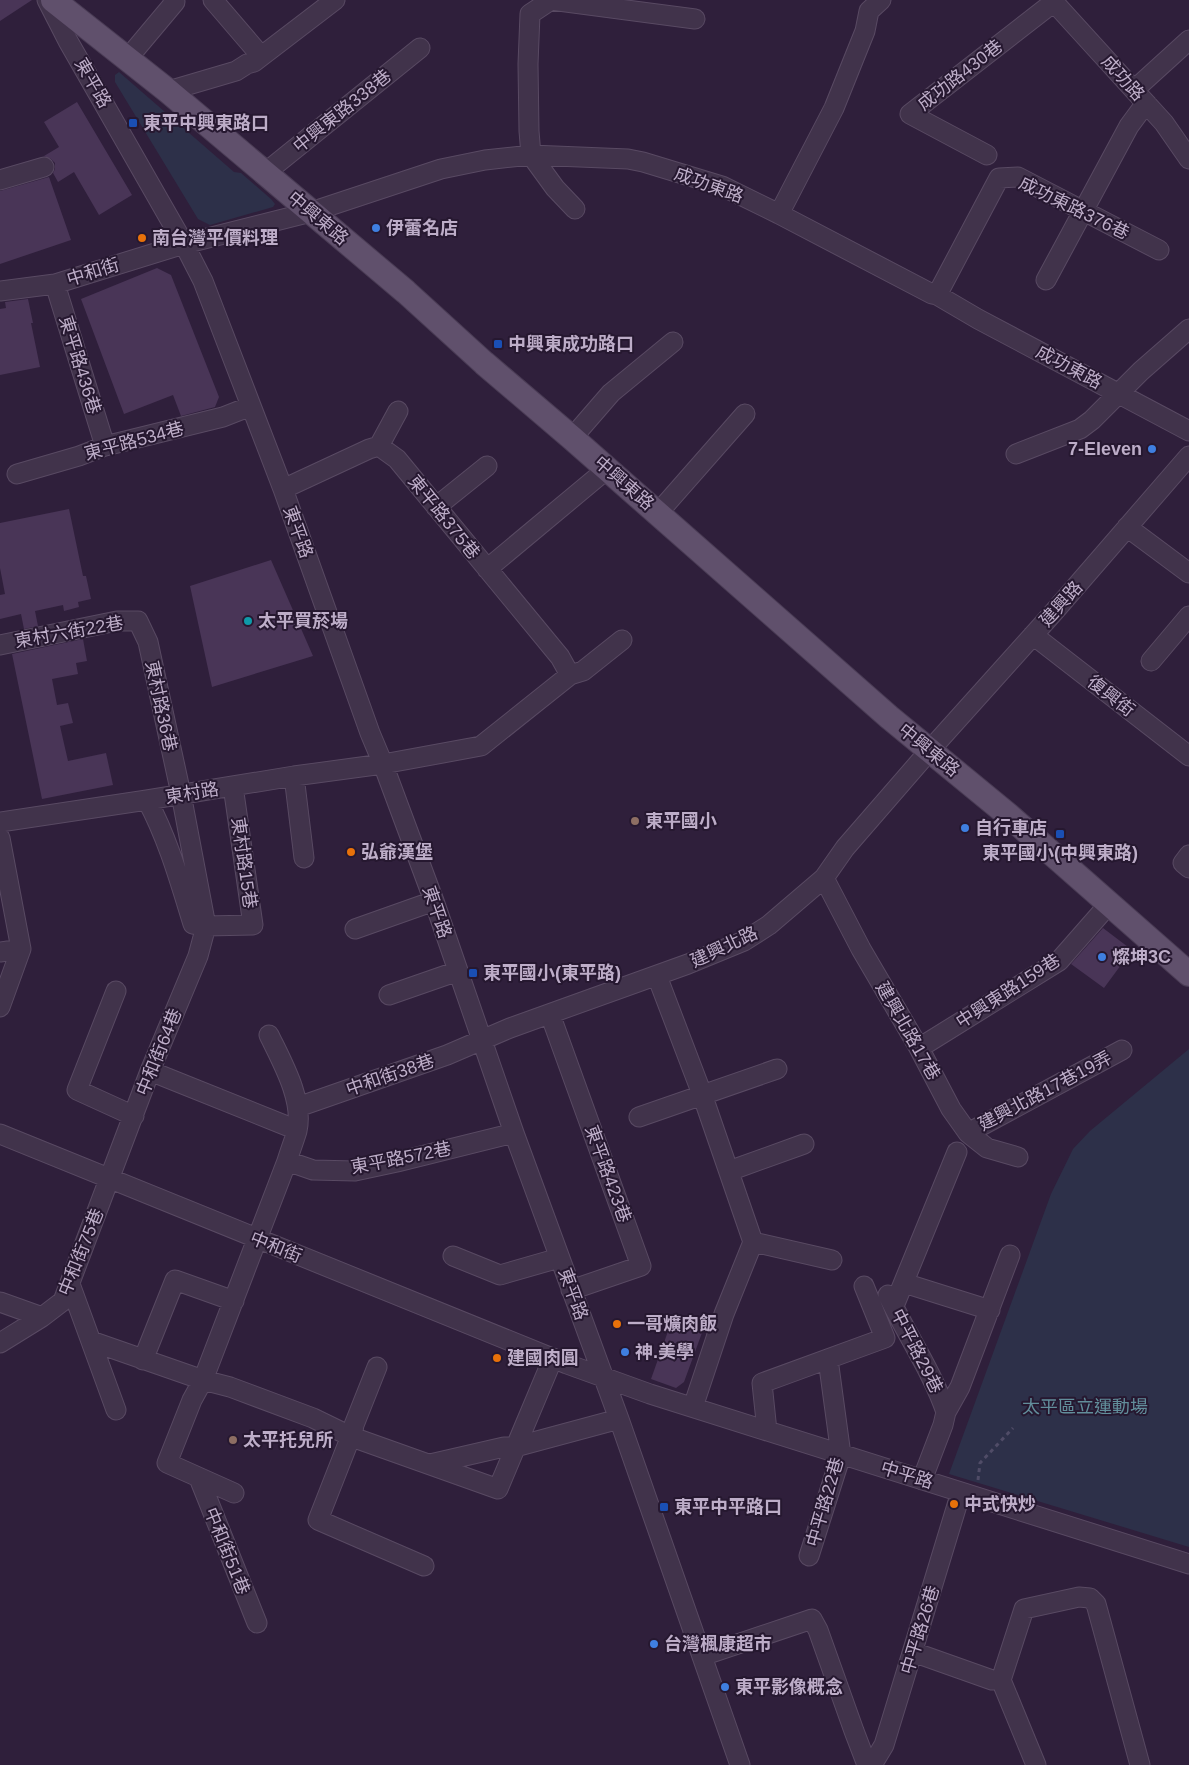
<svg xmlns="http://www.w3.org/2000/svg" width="1189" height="1765" font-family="Helvetica,'Noto Sans TC',sans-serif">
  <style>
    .green { fill: #2d3049 }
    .building { fill: #493557 }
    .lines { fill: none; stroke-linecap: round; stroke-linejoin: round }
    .minor-casing { stroke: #594a63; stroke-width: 21 }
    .major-casing { stroke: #4a3c55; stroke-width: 26 }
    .path { stroke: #504c67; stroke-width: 3; stroke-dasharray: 4 4; stroke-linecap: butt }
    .minor { stroke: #41334b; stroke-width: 19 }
    .major { stroke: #60506c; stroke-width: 24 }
    .transit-dot { fill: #1a4fb4; stroke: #261830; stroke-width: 2 }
    .shop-dot { fill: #3f7fe0; stroke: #261830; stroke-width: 2 }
    .food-dot { fill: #e8710a; stroke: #261830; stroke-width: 2 }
    .culture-dot { fill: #0f9aa8; stroke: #261830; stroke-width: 2 }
    .education-dot { fill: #8d6e63; stroke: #261830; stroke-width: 2 }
    .labels { text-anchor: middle; stroke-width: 4; stroke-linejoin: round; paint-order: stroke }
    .street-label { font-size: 18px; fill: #bdadc8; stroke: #261830 }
    .poi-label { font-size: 18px; font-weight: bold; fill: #bdadc8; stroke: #261830; text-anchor: start }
    .park-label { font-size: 18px; fill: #628e9b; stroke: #261830 }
  </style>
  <rect width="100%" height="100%" fill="#2f1f3b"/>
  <path class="green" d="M119 72 234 172 241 173 271 199 275 204 273 207 210 225 198 219 115 82V75Z
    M1189 1049V1547L949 1474 1051 1194 1073 1149 1090 1131Z"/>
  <path class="building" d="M0 0H32L0 21Z
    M77 102 132 195 99 215 74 172 58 182 53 173 55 169V163L51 159 44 156 59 147 44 122Z
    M49 177 71 240 0 264V191Z
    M157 268 171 275 219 397 215 407 181 416 173 395 124 414 81 299Z
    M28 299 33 323H31L40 367 0 375V309L6 308 5 302Z
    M69 509 83 576H86L91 599 78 602 79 607 64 611 63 605 35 611 38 626 24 629 21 614 0 619V595L5 594 0 568V523Z
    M271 560 313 656 212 687 190 586Z
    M83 639 87 661 76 663 78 674 52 679 57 705 68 703 73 723 60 726 68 761 106 753 113 785 42 799 12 654Z
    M1103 928 1132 950 1104 988 1071 964Z
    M672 1320 703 1330 684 1382 676 1388 651 1379Z"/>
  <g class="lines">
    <defs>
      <path id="minor" d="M47 0 68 41 184 244 203 281 283 489 370 733 383 764 434 901 514 1133 619 1419 740 1765
        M213 0 261 56
        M1052 0 1164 123 1189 159
        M128 58 175 2 173 0
        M1134 90 1189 40
        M168 91 236 71 247 64 254 62 335 0
        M987 155 910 114 1054 2
        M265 173 420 48
        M0 180 44 167
        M575 209 555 188 531 155 529 131 528 64 530 14 551 0 695 19
        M779 214 834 108 865 31 869 11 881 0
        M1046 280 1129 126 1146 103
        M55 284 105 446
        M0 291 55 284 184 244 311 212 441 169 485 160 531 155 628 159 643 162 722 186 779 214 932 294 937 295 978 319 1189 431
        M937 295 999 178 1018 177 1159 250
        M572 438 611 393 673 342
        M379 446 398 411
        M1016 454 1080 429 1092 420 1141 371 1189 329
        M17 474 79 456 105 446 223 417 251 406
        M283 489 369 449 379 446 397 459 560 657 570 675
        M436 507 487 466
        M658 513 745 414
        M1127 527 1189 573
        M487 569 607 469
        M1033 635 1189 756
        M0 645 117 621H138L148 642 181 794 206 926 198 956 150 1071 63 1301 42 1317 0 1343
        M1151 661 1189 616
        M294 776 304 858
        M147 800C168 839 180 882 193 924L206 926 253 925 233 786
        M0 822 147 800 294 776 383 764 481 746 570 675 583 671 622 640
        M0 838 21 949 0 1007
        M1189 855 1183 863 1189 868
        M824 878 861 949 919 1048 951 1109 968 1133 987 1148 1018 1157
        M355 929 434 901
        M0 952 21 949
        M657 976 702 1094 753 1242 724 1314 693 1407
        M116 991 77 1090 134 1116
        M389 995 458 971
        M550 1014 641 1266 571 1290
        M919 1048 1059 961 1109 904
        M150 1071 297 1130
        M298 1107 447 1055 510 1028 688 964 744 941 769 925 824 878 845 848 930 750 1053 613 1189 456
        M639 1117 777 1069
        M968 1133 1122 1050
        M0 1134 567 1364 650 1394 1189 1564
        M287 1161 313 1170 355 1171 397 1162 514 1133
        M729 1171 804 1144
        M753 1242 832 1260
        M453 1256 500 1275 559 1258
        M904 1283 990 1310
        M70 1284 116 1410
        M888 1295C906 1334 932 1371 946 1412
        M0 1302 42 1317
        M894 1306 957 1152
        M91 1341 203 1380 230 1387 313 1418 352 1437 498 1489 553 1358
        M143 1360 175 1280 234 1301
        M377 1367 354 1425 352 1437 347 1446 318 1520 424 1566
        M767 1431 762 1383 885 1338 864 1286
        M430 1464 504 1447H515L619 1419
        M199 1478 257 1623
        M922 1480 943 1425 946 1412 960 1387 1010 1255
        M234 1493 167 1463 192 1400 203 1380 287 1161C290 1151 294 1141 297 1131 304 1100 282 1062 269 1035
        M809 1556 841 1455 828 1359
        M913 1652 992 1680H1001L1036 1765
        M702 1656 812 1619 818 1630 854 1731 867 1765
        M1001 1680 1024 1609 1079 1597 1090 1598 1096 1604 1140 1765
        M872 1765 884 1745 961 1492"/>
      <path id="major" d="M53 0 168 91 406 292 484 363 572 438 889 717 1007 814 1189 974"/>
    </defs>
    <use href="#minor" class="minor-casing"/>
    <use href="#major" class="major-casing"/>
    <path class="path" d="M978 1480 980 1463 1013 1428"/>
    <use href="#minor" class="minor"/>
    <use href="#major" class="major"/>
  </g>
  <g class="transit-dot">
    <rect x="128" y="118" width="10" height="10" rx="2.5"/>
    <rect x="493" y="339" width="10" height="10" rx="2.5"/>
    <rect x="1055" y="829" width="10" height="10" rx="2.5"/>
    <rect x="468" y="968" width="10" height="10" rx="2.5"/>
    <rect x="659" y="1502" width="10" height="10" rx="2.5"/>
  </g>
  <g class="shop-dot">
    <circle cx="376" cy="228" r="5"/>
    <circle cx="1152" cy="449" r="5"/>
    <circle cx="965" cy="828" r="5"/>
    <circle cx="1102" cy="957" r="5"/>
    <circle cx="625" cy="1352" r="5"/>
    <circle cx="654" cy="1644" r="5"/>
    <circle cx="725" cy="1687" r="5"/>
  </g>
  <g class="food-dot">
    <circle cx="142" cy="238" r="5"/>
    <circle cx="351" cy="852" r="5"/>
    <circle cx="617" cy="1324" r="5"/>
    <circle cx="497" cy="1358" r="5"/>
    <circle cx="954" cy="1504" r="5"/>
  </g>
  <circle class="culture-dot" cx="248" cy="621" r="5"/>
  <g class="education-dot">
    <circle cx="635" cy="821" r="5"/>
    <circle cx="233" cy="1440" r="5"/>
  </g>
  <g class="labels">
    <g class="street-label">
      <text transform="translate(960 75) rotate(-38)" y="6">成功路430巷</text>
      <text transform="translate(1123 78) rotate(48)" y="6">成功路</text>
      <text transform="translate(93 83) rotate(60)" y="6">東平路</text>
      <text transform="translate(342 111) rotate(-39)" y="6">中興東路338巷</text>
      <text transform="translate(709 185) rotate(20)" y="6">成功東路</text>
      <text transform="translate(1074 208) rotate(26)" y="6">成功東路376巷</text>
      <text transform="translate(318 218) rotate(40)" y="6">中興東路</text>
      <text transform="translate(93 272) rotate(-17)" y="6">中和街</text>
      <text transform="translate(80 365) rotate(73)" y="6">東平路436巷</text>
      <text transform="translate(1069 367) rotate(28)" y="6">成功東路</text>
      <text transform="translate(134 441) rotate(-15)" y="6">東平路534巷</text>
      <text transform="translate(624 483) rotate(41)" y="6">中興東路</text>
      <text transform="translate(444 517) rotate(51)" y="6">東平路375巷</text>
      <text transform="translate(298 532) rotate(70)" y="6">東平路</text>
      <text transform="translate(1061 604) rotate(-48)" y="6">建興路</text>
      <text transform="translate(69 632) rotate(-10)" y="6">東村六街22巷</text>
      <text transform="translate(1111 696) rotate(38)" y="6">復興街</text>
      <text transform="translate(161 706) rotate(78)" y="6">東村路36巷</text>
      <text transform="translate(929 750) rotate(39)" y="6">中興東路</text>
      <text transform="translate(192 793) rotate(-9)" y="6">東村路</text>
      <text transform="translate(244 863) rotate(82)" y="6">東村路15巷</text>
      <text transform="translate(437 912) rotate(71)" y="6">東平路</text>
      <text transform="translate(724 947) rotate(-25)" y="6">建興北路</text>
      <text transform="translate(1008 991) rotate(-33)" y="6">中興東路159巷</text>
      <text transform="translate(908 1031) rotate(60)" y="6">建興北路17巷</text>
      <text transform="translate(159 1052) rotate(-68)" y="6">中和街64巷</text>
      <text transform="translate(390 1075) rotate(-19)" y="6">中和街38巷</text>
      <text transform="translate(1045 1091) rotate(-28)" y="6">建興北路17巷19弄</text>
      <text transform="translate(401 1158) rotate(-11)" y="6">東平路572巷</text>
      <text transform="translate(608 1174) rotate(70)" y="6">東平路423巷</text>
      <text transform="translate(276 1247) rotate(22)" y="6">中和街</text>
      <text transform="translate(81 1252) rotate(-68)" y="6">中和街75巷</text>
      <text transform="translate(573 1294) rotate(70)" y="6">東平路</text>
      <text transform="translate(917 1351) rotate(63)" y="6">中平路29巷</text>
      <text transform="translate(907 1475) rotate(17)" y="6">中平路</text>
      <text transform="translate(825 1502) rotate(-74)" y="6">中平路22巷</text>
      <text transform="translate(227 1551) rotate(68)" y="6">中和街51巷</text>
      <text transform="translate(920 1630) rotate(-73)" y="6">中平路26巷</text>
    </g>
    <g class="poi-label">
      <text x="143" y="129">東平中興東路口</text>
      <text x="386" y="234">伊蕾名店</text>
      <text x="152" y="244">南台灣平價料理</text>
      <text x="508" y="350">中興東成功路口</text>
      <text x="1142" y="455" text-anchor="end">7-Eleven</text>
      <text x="258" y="627">太平買菸場</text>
      <text x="645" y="827">東平國小</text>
      <text x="975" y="834">自行車店</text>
      <text x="361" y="858">弘爺漢堡</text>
      <text x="1060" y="859" text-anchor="middle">東平國小(中興東路)</text>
      <text x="1112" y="963">燦坤3C</text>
      <text x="483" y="979">東平國小(東平路)</text>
      <text x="627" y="1330">一哥爌肉飯</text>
      <text x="635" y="1358">神.美學</text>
      <text x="507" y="1364">建國肉圓</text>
      <text x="243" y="1446">太平托兒所</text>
      <text x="964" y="1510">中式快炒</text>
      <text x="674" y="1513">東平中平路口</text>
      <text x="664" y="1650">台灣楓康超市</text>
      <text x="735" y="1693">東平影像概念</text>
    </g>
    <g class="park-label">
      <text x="1085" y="1413">太平區立運動場</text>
    </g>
  </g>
</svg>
